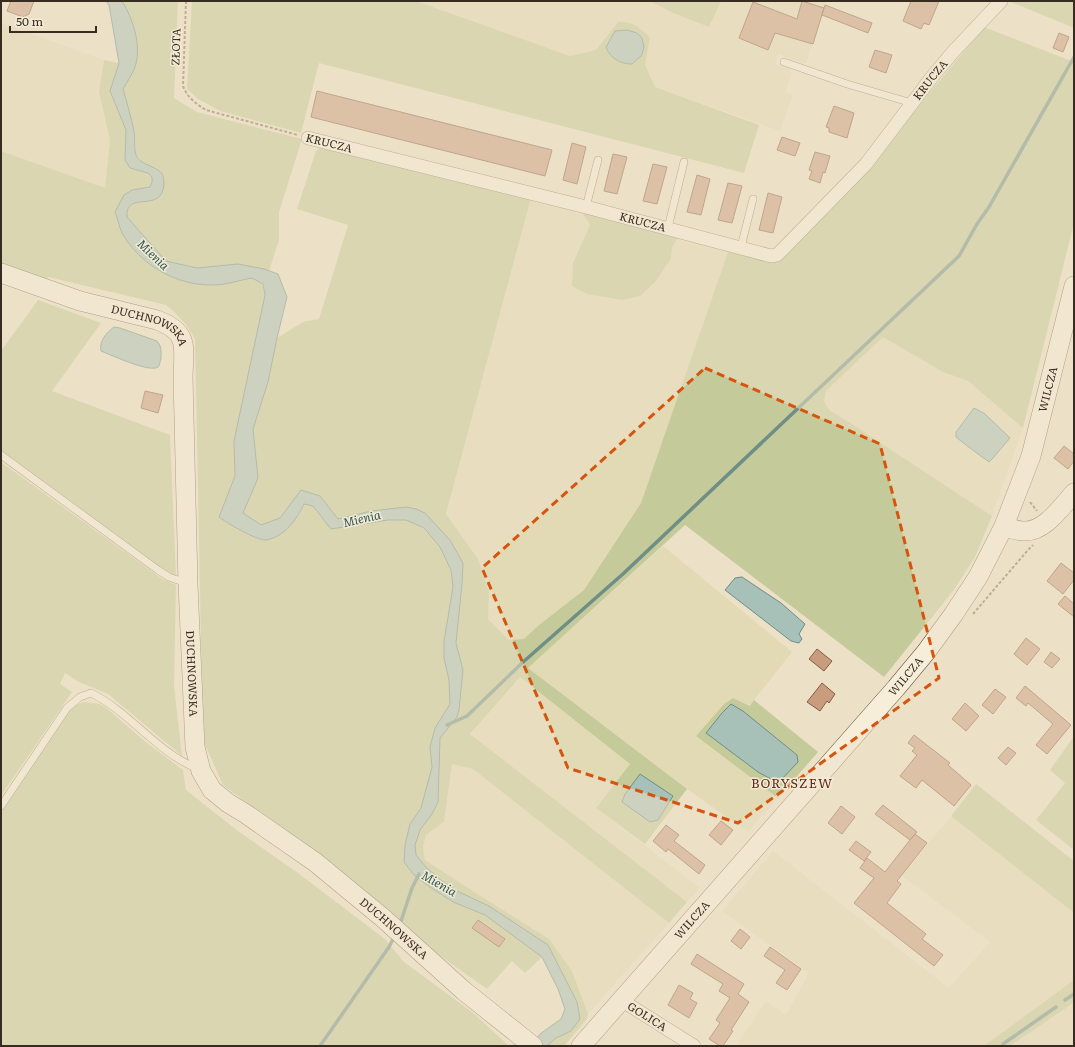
<svg xmlns="http://www.w3.org/2000/svg" width="1075" height="1047" font-family="Literata,serif">
  <style>
    .farmland { fill: #e2dab4 }
    .green { fill: #c5ca9a }
    .water { fill: #a7c0b8; stroke: #6e8e86 }
    .lines { fill: none; stroke-linecap: round; stroke-linejoin: round }
    .stream { stroke: #6e8e86; stroke-width: 3.5 }
    .building { fill: #c99c7e; stroke: #855d43 }
    .lane-casing { stroke: #87725c; stroke-width: 8 }
    .street-casing { stroke: #87725c; stroke-width: 14 }
    .secondary-casing { stroke: #695440; stroke-width: 20 }
    .path { stroke: #87725c; stroke-width: 2; stroke-dasharray: 3 2; stroke-linecap: butt }
    .lane { stroke: #f7eed9; stroke-width: 7 }
    .street { stroke: #f7eed9; stroke-width: 13 }
    .secondary { stroke: #f7eed9; stroke-width: 19 }
    .marked { fill: none; stroke: #d6540e; stroke-width: 3; stroke-dasharray: 8 5; stroke-linejoin: round }
    .labels { text-anchor: middle; stroke-width: 3; stroke-linejoin: round; paint-order: stroke }
    .street-label { font-size: 11px; fill: #382b20; stroke: #f4ebd5 }
    .water-label { font-size: 12px; font-style: italic; fill: #305754; stroke: #f4ebd5 }
    .quarter-label { font-size: 13px; letter-spacing: 1px; fill: #622e21; stroke: #f4ebd5 }
  </style>
  <rect width="100%" height="100%" fill="#ece0c6"/>
  <path class="farmland" d="M416 1H650L673 13 709 27 721 1H826L806 64 778 54 775 64 790 69 791 75 785 93 793 95 780 131 655 87 645 65 650 38 618 22 596 50 570 56Z
    M1 23 104 60 99 92 110 140 105 189 1 151Z
    M531 198 582 212 591 225 584 241 605 296 622 300 671 260 672 248 679 235 729 249 641 503 584 590 539 625 525 639 509 640 488 619V608L446 515Z
    M883 337 943 372 968 381 1023 428 992 516 852 424 829 410 824 401 826 391Z
    M663 546 792 652 754 700 751 706 733 698 724 704 696 736 778 798 748 832 687 789 528 668Z
    M520 677 630 764 596 808 700 888 687 902 470 734Z
    M452 763 473 769 669 923 588 1014 572 971 476 893 425 860 423 847 426 835 444 822Z
    M951 816 1074 913V980L984 1046H736L766 1001 786 1015 809 973 722 911 773 851 949 988 990 942 902 876Z
    M1074 1002V1046H1010L1066 1008Z"/>
  <path class="green" d="M122 1H178L174 98 197 112 302 139 279 212V240L269 271 238 264 197 268 166 261 127 217C126 199 143 202 156 200L157 168 144 164 136 155 134 132 123 89C127 82 132 75 135 67 142 46 133 19 122 1Z
    M192 1H416L570 56 596 50 618 22C630 20 642 28 650 38L645 65 655 87 759 125 744 173 319 63 301 133 220 111 198 99 187 89Z
    M650 1H721L709 27 673 13Z
    M1010 1H1074V28L1011 2Z
    M984 27 1074 62V223L1023 428 968 381 943 372 883 337 826 391 824 401 829 410 852 424 992 516 975 557 953 591 884 677 685 525 528 668 687 789 645 844 596 808 630 764 520 677 470 734 687 902 669 923 473 769 452 764 444 822 426 835 423 847 425 860 476 893 549 939 572 971 588 1014 587 1019 564 1046H547L556 1038 571 1031 570 989 548 945 489 906 457 891 442 881 426 867 416 855 415 845 420 830 432 814 438 802 440 738 457 717 459 710 463 670 456 643 462 584 425 513 371 511 338 519 320 496 286 510 280 518 261 525 242 513 258 478 253 429 268 382 277 338 303 322 319 319 348 225 297 209 316 151 324 145 531 198 446 514 478 559 489 592 488 619 509 640 524 639 539 625 584 590 641 503 729 249 778 262 879 154Z
    M104 60 119 63 110 91 126 130 125 160 130 168 148 173 152 177V182L150 187 132 190 124 195 122 232 139 254 156 269 173 278 194 284 214 285 252 278 262 284 265 295 234 441 235 476 219 517 229 524 256 537 298 516 304 504 313 506 331 529 388 520H406L423 528 440 547 451 570 453 587 444 641V658L449 680 450 704 435 728 430 747 432 767 428 786 421 808 410 824 405 845 430 887 453 902 485 915 542 957 525 973 512 961 487 989 422 943 331 866 223 785 203 740 195 339C187 324 179 316 166 305L48 277 46 282 1 265V151L105 188 110 140 99 92Z
    M582 212 679 235 672 248 671 259 655 282 640 296 622 300 587 294 572 286 573 263 590 225Z
    M38 300 101 323 52 391 170 435 176 576 170 574 1 450V351Z
    M1 462 161 578 176 585 174 685 182 756 108 694 77 681 65 673 60 684 72 692 1 796Z
    M733 698 750 706 754 700 818 752 778 798 696 736 724 704Z
    M84 702 100 704 105 707 147 743 183 770 186 790 238 831 298 873 385 939 404 962 472 1012 508 1045 520 1044 523 1046H1V811L73 706Z
    M1074 736V850L1036 820 1065 783 1050 770Z
    M976 784 1074 861V913L951 816Z
    M1074 980V1002L1066 1008 1010 1046H984Z"/>
  <path class="water" d="M106 1H122C133 19 142 46 135 67 132 75 127 82 123 89 127 103 131 117 134 131 135 137 134 150 136 155 143 170 165 163 164 184 162 215 125 189 127 217L166 261 197 268 238 264 264 269 278 274 287 297 277 338 268 382 253 429 258 478 243 513 261 525 280 518 301 490 320 496 338 519 371 511 406 507 416 509 425 513 450 540 463 563 462 584 456 643 463 670 459 710 457 717 440 738 438 802 432 814 420 830 415 845 416 855 426 867 442 881 457 891 489 906 548 945 577 1002 580 1019 571 1031 556 1038 547 1046H544L536 1039 540 1034 561 1019 565 1009 558 989 542 957 485 915 453 902 430 887 414 875 404 862 405 845 410 824 421 808 432 767 430 747 435 728 450 704 449 680 444 658V641L453 587 451 570 440 547 424 528 406 520H388L331 529 313 506 304 504C297 519 285 536 267 540 257 541 227 523 219 517L235 476 234 441 265 295 263 284 252 278C240 280 226 285 213 285 177 286 140 265 122 233 119 227 118 219 115 212L124 195 132 190 150 187 152 182V177L148 173 130 168 125 160 126 130 110 91 119 63 109 5Z
    M627 30 637 33 642 38 644 47 642 55 632 64C620 64 610 58 606 47L615 31Z
    M114 327 120 328 157 341C162 347 161 351 161 358 160 361 160 365 158 367 150 373 111 355 101 351 99 341 106 333 114 327Z
    M974 408 985 414 1010 438 993 458 989 462C978 454 967 446 956 437V432Z
    M742 577 781 603 805 624 799 634 802 639 799 643 791 641 725 590 735 578Z
    M731 704 743 711 797 755 798 762 778 783 758 772 706 733 722 713Z
    M640 774 673 796 658 820 650 822 622 802 625 794Z"/>
  <g class="lines">
    <path class="stream" d="M447 725 467 716 522 663 624 573 959 256 977 224 989 207 1074 57
      M400 924 412 888 419 874
      M1065 1000 1074 994
      M1003 1044 1056 1007
      M320 1046 389 947 395 935"/>
  </g>
  <path class="building" d="M11 1H34L29 14 23 17 7 11Z
    M802 1 824 8 825 5 872 23 868 33 822 15 824 8 813 44 775 33 768 50 739 38 753 2 797 19Z
    M911 1H939L929 25 924 23 921 29 903 21Z
    M1059 33 1069 37 1063 52 1053 48Z
    M875 50 892 55 886 73 869 67Z
    M317 91 552 150 545 176 311 117Z
    M834 106 854 113 847 138 829 132V128L826 127Z
    M782 137 800 143 795 156 777 150Z
    M572 143 586 147 577 184 563 180Z
    M815 152 830 156 825 173 823 172 820 183 809 179 812 171 809 170Z
    M613 154 627 157 617 194 604 191Z
    M653 164 667 167 657 204 643 201Z
    M697 175 710 179 701 215 687 212Z
    M728 183 742 186 732 223 718 220Z
    M768 193 782 197 773 233 759 230Z
    M145 391 163 395 158 413 141 408Z
    M1064 446 1074 454V461L1068 469 1054 458Z
    M1061 563 1074 573V580L1063 594 1047 581Z
    M1065 596 1074 604V617L1058 604Z
    M1026 638 1040 649 1027 665 1014 654Z
    M817 649 832 661 824 671 809 659Z
    M1051 652 1060 659 1052 668 1044 662Z
    M822 683 835 694 829 703 827 701 820 711 807 702Z
    M1025 686 1071 725 1047 754 1036 745 1053 724 1028 703 1026 706 1016 698Z
    M995 689 1006 697 993 714 982 705Z
    M965 703 979 716 966 731 952 719Z
    M914 735 950 763 948 765 971 785 954 806 922 780 916 788 900 776 917 755 912 751 915 748 908 743Z
    M1008 747 1016 753 1006 765 998 758Z
    M883 805 917 832 910 840 915 834 927 843 897 881 901 884 887 903 926 934 922 939 943 955 934 966 854 903 874 878 860 868 867 858 885 872 910 840 875 814Z
    M841 806 855 817 842 834 828 823Z
    M721 821 733 830 721 845 709 835Z
    M666 825 679 835 674 841 705 865 699 874 668 849 666 852 653 841Z
    M856 841 871 852 864 861 849 850Z
    M478 920 505 939 499 947 472 928Z
    M740 929 750 937 741 949 731 941Z
    M770 947 801 969 787 990 776 983 785 970 764 956Z
    M697 954 744 984 738 994 749 1002 731 1030 733 1031 723 1046H720L709 1039 720 1023 716 1020 730 998 719 991 723 984 691 964Z
    M679 985 693 993 690 999 697 1003 689 1018 668 1005Z"/>
  <g class="lines">
    <defs>
      <path id="lane" d="M784 62 847 84 912 103
        M586 207 598 160
        M668 228 684 162
        M741 247 753 199
        M1 455 158 570 169 577 186 583
        M1 806 67 708 80 697 91 693C130 712 156 752 198 769"/>
      <g id="street">
        <path id="s1" d="M308 138 586 207 771 256 777 255 780 252 866 164 932 77 953 52 1001 1"/>
        <path id="s2" d="M621 1000 694 1046"/>
      </g>
      <g id="secondary">
        <path id="s3" d="M1 273 80 301 157 320C189 332 184 346 183 376L188 584 195 747 201 771 212 790 228 803 246 814 315 862 383 918 464 991 533 1046"/>
        <path d="M1004 526C1010 528 1016 531 1023 531 1044 533 1061 507 1074 493"/>
        <path id="s4" d="M581 1046 896 688 926 652 953 615 978 577 1004 526 1031 456 1074 286"/>
      </g>
    </defs>
    <use href="#lane" class="lane-casing"/>
    <use href="#street" class="street-casing"/>
    <use href="#secondary" class="secondary-casing"/>
    <path class="path" d="M186 1 183 86C187 97 196 104 206 110L298 135
      M1030 502 1037 511
      M973 614 1028 550 1033 545"/>
    <use href="#lane" class="lane"/>
    <use href="#street" class="street"/>
    <use href="#secondary" class="secondary"/>
  </g>
  <path d="M0 0H1075V1047H0ZM705 368 880 444 939 678 738 823 568 768 482 568Z" fill="#ece0c6" fill-opacity=".55" fill-rule="evenodd"/>
  <path class="marked" d="M705 368 880 444 939 678 738 823 568 768 482 568Z"/>
  <g class="labels">
    <g class="street-label">
      <text transform="translate(176 47) rotate(-88)" y="4">ZŁOTA</text>
      <text dy="4" stroke="none"><textPath href="#s1" startOffset="717">KRUCZA</textPath></text>
      <text transform="translate(329 143) rotate(14)" y="4">KRUCZA</text>
      <text dy="4" stroke="none"><textPath href="#s1" startOffset="345">KRUCZA</textPath></text>
      <text dy="4" stroke="none"><textPath href="#s3" startOffset="159">DUCHNOWSKA</textPath></text>
      <text dy="4" stroke="none"><textPath href="#s4" startOffset="816">WILCZA</textPath></text>
      <text dy="4" stroke="none"><textPath href="#s3" startOffset="530">DUCHNOWSKA</textPath></text>
      <text dy="4" stroke="none"><textPath href="#s4" startOffset="492">WILCZA</textPath></text>
      <text dy="4" stroke="none"><textPath href="#s4" startOffset="168">WILCZA</textPath></text>
      <text dy="4" stroke="none"><textPath href="#s3" startOffset="879">DUCHNOWSKA</textPath></text>
      <text dy="4" stroke="none"><textPath href="#s2" startOffset="31">GOLICA</textPath></text>
    </g>
    <g class="water-label">
      <text transform="translate(153 255) rotate(44)" y="4">Mienia</text>
      <text transform="translate(362 519) rotate(-13)" y="4">Mienia</text>
      <text transform="translate(439 884) rotate(30)" y="4">Mienia</text>
    </g>
    <g class="quarter-label">
      <text x="792" y="788">BORYSZEW</text>
    </g>
  </g>
  <rect width="1075" height="1047" fill="none" stroke="#382b20" stroke-width="4"/>
  <path d="M10 26v6h86v-6" fill="none" stroke="#382b20" stroke-width="2"/>
  <text x="16" y="26" font-size="12" fill="#382b20" stroke="#f4ebd5" stroke-width="3" paint-order="stroke">50 m</text>
</svg>
